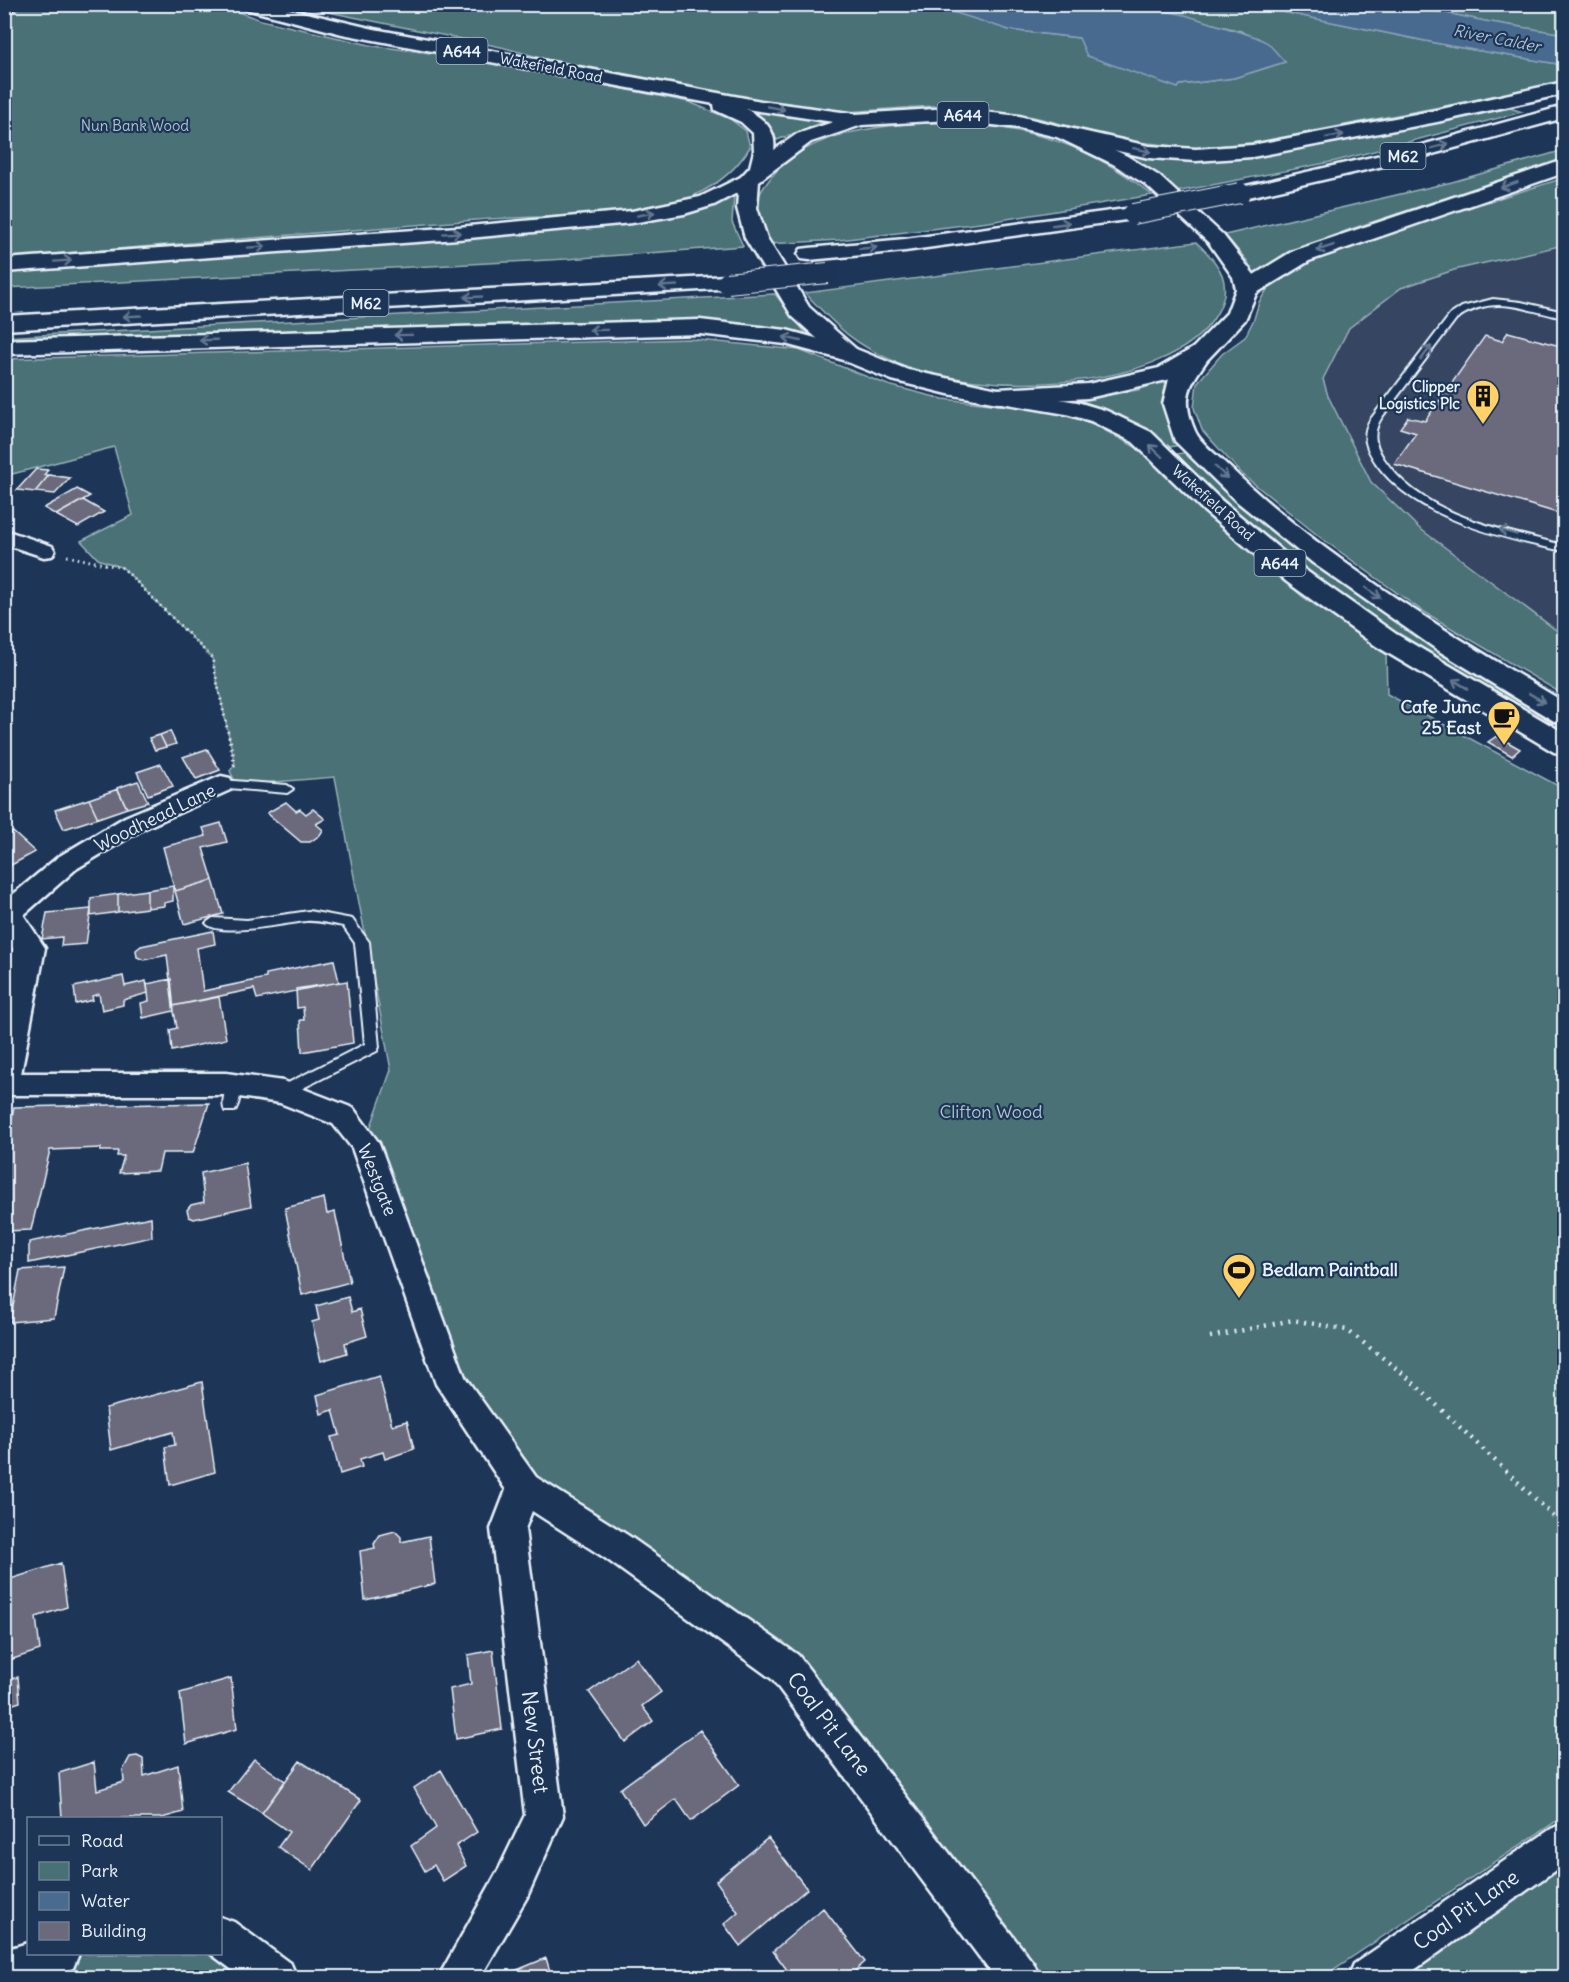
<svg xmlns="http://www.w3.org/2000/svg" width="1569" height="1982" font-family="Delius,sans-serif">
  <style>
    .built { fill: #344562 }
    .green { fill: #487176; stroke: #98b1b7; stroke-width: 1.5 }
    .water { fill: #496b8f; stroke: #89a1b9; stroke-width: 1.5 }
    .building { fill: #6a6a7b; stroke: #e8f1f8; stroke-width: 1.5 }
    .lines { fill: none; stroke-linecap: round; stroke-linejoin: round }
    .service-casing { stroke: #e8f1f8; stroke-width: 4 }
    .minor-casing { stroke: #e8f1f8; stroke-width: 5 }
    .tertiary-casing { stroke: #e8f1f8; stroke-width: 5 }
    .primary-casing { stroke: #e8f1f8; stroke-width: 5 }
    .trunk-casing { stroke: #e8f1f8; stroke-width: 5 }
    .motorway-casing { stroke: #e8f1f8; stroke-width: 5 }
    .path-far2 { stroke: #e8f1f8; stroke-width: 3; stroke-dasharray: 1.5 4; stroke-linecap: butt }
    .path-far1 { stroke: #e8f1f8; stroke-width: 4; stroke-dasharray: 1.5 4.5; stroke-linecap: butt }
    .path { stroke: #e8f1f8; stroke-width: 4.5; stroke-dasharray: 2 6; stroke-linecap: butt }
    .service { fill: #1d3557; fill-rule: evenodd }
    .minor { fill: #1d3557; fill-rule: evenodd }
    .tertiary { fill: #1d3557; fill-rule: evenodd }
    .primary { fill: #1d3557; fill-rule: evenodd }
    .trunk { fill: #1d3557; fill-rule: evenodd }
    .motorway { fill: #1d3557; fill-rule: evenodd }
    .motorway-bridge-casing { stroke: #e8f1f8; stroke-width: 22; stroke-linecap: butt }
    .motorway-bridge { stroke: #1d3557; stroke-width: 20 }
    .oneway { stroke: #64778f }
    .labels { text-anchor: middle; stroke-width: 4.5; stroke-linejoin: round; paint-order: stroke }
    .far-street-label { font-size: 15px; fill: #e8f1f8; stroke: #1d3557 }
    .far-park-label { font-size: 15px; fill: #b0c4ca; stroke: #1d3557 }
    .far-poi-label { font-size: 15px; font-weight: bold; fill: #e8f1f8; stroke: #1d3557; text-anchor: end }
    .far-water-label { font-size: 16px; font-style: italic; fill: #b0c2d3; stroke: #1d3557 }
    .shield { fill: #1d3557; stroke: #abb9c8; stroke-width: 1.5 }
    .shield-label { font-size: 16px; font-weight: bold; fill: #e8f1f8 }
    .poi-label { font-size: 18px; font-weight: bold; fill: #e8f1f8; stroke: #1d3557; text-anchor: end }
    .street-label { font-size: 18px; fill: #e8f1f8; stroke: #1d3557 }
    .park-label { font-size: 18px; fill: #b0c4ca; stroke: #1d3557 }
    .near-street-label { font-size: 21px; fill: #e8f1f8; stroke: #1d3557 }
  </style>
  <rect width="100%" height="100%" fill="#1d3557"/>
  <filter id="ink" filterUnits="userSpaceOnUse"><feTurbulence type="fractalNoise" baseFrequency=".0167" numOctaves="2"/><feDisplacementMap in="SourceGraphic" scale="12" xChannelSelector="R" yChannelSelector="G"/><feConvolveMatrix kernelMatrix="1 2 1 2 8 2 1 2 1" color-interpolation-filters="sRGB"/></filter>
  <g filter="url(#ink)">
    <path class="built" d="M1564 245V636L1419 528 1371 482 1328 396 1323 379 1349 328 1401 288 1454 270Z"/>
    <path class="green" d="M5 5H218L261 20 374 46 495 61 563 77 689 102 730 119 746 131 750 147C737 169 719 184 695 195L696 197C624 221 550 214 476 220 319 233 162 245 5 258Z
      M294 5H948L1009 30 1079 38 1180 85 1234 78 1285 62 1241 31 1136 5H1248L1450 46 1564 65V81L1513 93 1308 132 1282 140 1194 148 1129 141 1034 117 948 105 845 112 806 109 560 63 501 47Z
      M1407 5H1564V34L1485 21Z
      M747 108 826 121 777 140 767 122Z
      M1510 108 1522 112 1336 161 1176 192 1151 171 1121 152C1206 168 1268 154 1352 138 1405 128 1457 118 1510 108Z
      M920 123C1010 122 1081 137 1152 195L989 222 839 240 768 244C764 234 758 223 756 213 755 202 760 192 766 184 800 135 866 127 920 123Z
      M1564 150V159L1351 229 1315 243 1254 276 1248 262 1225 235 1452 182Z
      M1564 178V245L1454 270 1401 288 1349 328 1323 379 1328 396 1371 482 1419 528 1564 636V695L1421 610 1321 538 1242 474 1202 430 1194 408 1197 383 1222 354 1245 337 1254 319 1259 302 1270 285 1294 268 1327 252Z
      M734 196 732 222 743 246 567 259 5 288V271L608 225 676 215Z
      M1196 242C1220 264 1235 284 1216 315 1169 395 975 396 898 363 853 344 838 328 805 293Z
      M775 294 808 336 573 325 156 335 5 343 4 337Z
      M689 339 799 350 888 385 943 399 1050 410 1093 424 1141 450 1164 475 1303 597 1386 653 1387 694 1564 789V1816L1322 1977H1033L791 1669 524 1488 452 1384 365 1143 391 1070 335 777 237 785 230 771 235 764 212 658 123 568 98 559 81 541 133 515 114 447 5 476V359Z
      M1161 382H1167L1164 400 1168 420 1181 445 1170 447 1148 430 1118 414 1079 400 1138 390Z
      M1189 452 1305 557 1372 606 1458 663 1564 723V735C1462 681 1364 617 1275 543 1241 515 1207 487 1177 454Z
      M1564 1867V1977H1385Z
      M59 1954H220L277 1978H5V1970Z"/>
    <path class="water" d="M948 5H1136L1185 15 1256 37 1268 43 1285 62 1234 78 1180 85 1178 88 1087 56 1079 38 1009 30 953 12Z
      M1248 5H1407L1485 21 1564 34V65L1450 46Z"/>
    <path class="building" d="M1508 332 1564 347V515L1394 464 1416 433 1400 428 1408 417 1425 421 1485 336 1502 341Z
      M36 469 48 470 44 475H49L35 492 17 490Z
      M49 475 70 478 55 494 35 492Z
      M77 489 90 496 56 515 44 508Z
      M83 500 104 512 78 527 56 515Z
      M170 731 176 744 166 747 160 735Z
      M160 735 166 747 155 750 149 738Z
      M1497 736 1520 749 1512 756 1488 742Z
      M207 749 220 770 196 779 183 757Z
      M161 764 173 786 148 795 137 772Z
      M138 781 148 802 127 808 117 788Z
      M118 789 127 808 98 818 89 799Z
      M89 799 98 818 64 829 55 810Z
      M286 802 296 811 300 809 306 814 313 809 325 819 316 824 323 830 320 835 310 842H301L267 813Z
      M221 823 227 842 203 848 213 880 175 891 163 847 206 836 203 828Z
      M13 832 35 852 4 869V837Z
      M213 880 223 914 184 924 175 891Z
      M173 886V901L164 903V906L147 908V890Z
      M147 890V908L118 912V894Z
      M118 894V912L91 916V898Z
      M91 909 86 944 61 946 62 937 42 939 47 913Z
      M213 931 215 944 197 948 203 991 266 978V974L334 960 339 982 257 999 254 989 173 1006 167 955 144 960 137 957 136 950 141 946Z
      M123 976 125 986 146 981 148 993 123 1000V1005L102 1010 99 994 92 996 93 1000 76 1004 74 987Z
      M171 979 174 1011 143 1018 141 1003 149 1001 147 984Z
      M347 981 353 1043 302 1052 300 1020H304L303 1007 297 1008 296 989Z
      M219 997 226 1039 172 1051 170 1030 177 1028 173 1006Z
      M209 1103 193 1153H162L158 1171 119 1173 124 1156H117L118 1151H100L101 1148 50 1150 31 1230 4 1231V1153L14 1107Z
      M245 1163 251 1206 194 1219 189 1217 187 1210 191 1205 204 1202 201 1173Z
      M324 1198 327 1214 335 1212 350 1282 302 1295 285 1208Z
      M151 1217 152 1237 29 1263V1242Z
      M64 1267 54 1318 10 1322 20 1270Z
      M348 1297 352 1312 360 1309 367 1336 345 1343 347 1353 321 1361 312 1322 319 1320 316 1306Z
      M379 1376 392 1425 407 1421 414 1449 385 1459 383 1452 360 1459 362 1467 340 1474 331 1437 340 1435 333 1410 321 1414 317 1395Z
      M202 1382 215 1472 170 1485 165 1447 175 1445 173 1432 111 1450 106 1408Z
      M395 1531 401 1537V1542L429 1536 435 1584 365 1600 360 1551 375 1548 374 1544 380 1535Z
      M61 1563 67 1607 36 1617 40 1650 4 1662V1581Z
      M493 1650 502 1729 456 1739 450 1689 471 1684 468 1655Z
      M636 1658 661 1692 642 1706 653 1721 625 1742 589 1692Z
      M18 1677 20 1702 4 1707V1681Z
      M231 1678 237 1729 186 1744 180 1693Z
      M700 1730 739 1785 691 1821 676 1799 643 1824 620 1789Z
      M137 1756 143 1759 144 1776 178 1765 183 1812 162 1818H62L59 1773 94 1762 97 1790 124 1782 123 1770 130 1757Z
      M254 1759 285 1781 262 1813 228 1792Z
      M300 1761 361 1800 312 1870 278 1847 289 1832 262 1813Z
      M441 1770 477 1832 456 1846 466 1866 443 1881 434 1865 425 1871 411 1846 436 1828 414 1788Z
      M768 1838 807 1889 740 1946 724 1924 738 1912 716 1881Z
      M823 1908 865 1962 847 1978H832L829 1974 825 1978H793L773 1951Z
      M546 1958 552 1978H506L505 1975Z"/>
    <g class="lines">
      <defs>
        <path id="service" d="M13 4H22L4 15V10Z
          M1493 299 1521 302 1564 312V318C1524 310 1494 293 1456 319L1382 417C1372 432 1374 444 1384 459 1422 516 1503 530 1564 545V551C1503 539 1413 517 1376 463 1366 448 1361 436 1370 420L1450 315 1462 307Z
          M221 780 287 785 293 789 287 793 217 787 215 784 217 781Z
          M309 911 352 919 369 942 379 1047 377 1051 283 1098 278 1096 276 1092 278 1088 365 1044 355 943 343 926C331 924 318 920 306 921 287 923 218 938 206 923L213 918 247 920Z
          M234 1081 239 1082C243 1089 239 1104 235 1111H225C221 1104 225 1089 229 1082Z"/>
        <path id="minor" d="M8 531 52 546 55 551 52 556 44 557 4 544V532Z
          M221 776 230 778 233 784 230 790 143 829 76 869 18 920 4 921V902L58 857 125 817Z
          M4 1073H226L283 1081 353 1108 379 1143 465 1377 536 1477 629 1536 798 1655 1034 1964 1040 1978H995L772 1679 605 1558 532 1511 525 1529 563 1816 527 1897 480 1978H438L499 1869 525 1815 491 1529 506 1490 436 1384 352 1148 333 1124 280 1103 226 1095H4Z
          M1564 1823V1864L1403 1978H1348L1354 1964 1551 1829Z
          M220 1917 234 1922 291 1964 297 1978H243L211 1954H220Z
          M28 1943V1954H79L73 1968C48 1978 31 1978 4 1978V1950Z"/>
        <path id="tertiary" d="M4 899 15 902 45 948 21 1074 16 1083 4 1087V988L13 949 4 936Z"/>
        <path id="primary" d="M1201 346 1209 348 1212 353C1192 382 1179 394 1195 431 1200 443 1217 455 1226 464 1325 560 1447 632 1564 702V723L1554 721 1439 651 1313 563 1235 500 1175 441 1163 404 1169 379 1193 348Z
          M998 389 1077 402 1107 411 1151 432 1222 501 1305 570 1396 634 1564 733V754L1554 752 1376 646 1287 582 1204 511 1133 442 1091 421 1066 414 990 401 986 396 990 391Z"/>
        <path id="trunk" d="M240 4H268L374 29 761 101 856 114 950 108 1019 116 1071 129 1127 156 1159 176 1223 235 1255 276 1258 289 1245 320 1209 358 1175 378 1167 380 1088 398 998 403 948 394 892 380 840 359 792 316 745 238 737 208 739 179 750 167 754 151 753 133 741 122 715 110 714 104 342 34 242 8ZM746 109 833 122 797 134 774 150C777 130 763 118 746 109ZM950 120 1019 128 1057 137 1113 164 1145 184 1209 243 1233 277 1236 289 1227 313 1193 348 1159 368 1088 384 998 389 908 370 856 349 809 307 767 238 757 208 759 181 811 142 862 125Z"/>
        <path id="motorway" d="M1564 82V94L1437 122 1252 157 1196 161 1149 158 1057 137 1054 133 1057 129 1064 127 1149 146 1196 149 1252 145 1437 110Z
          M1564 106V118L1418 158 1240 199 1233 197 1230 193 1233 189 1407 149Z
          M1564 160V173L1309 261 1255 294 1247 296 1239 294 1236 289 1239 284 1293 251Z
          M749 173 756 175 759 179 756 183 714 205 684 214 632 223 458 239 4 272V259L458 227 632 211 700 197Z
          M1133 208 1140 210 1143 214 1140 218 905 251 809 260 801 259 798 254 801 249 809 248 905 239Z
          M727 276 735 278 738 283 735 288 4 330V316Z
          M700 320 786 330 856 349 859 354 856 359 848 361 785 344 700 334 4 354V340Z"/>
      </defs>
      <use href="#service" class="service-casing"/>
      <use href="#minor" class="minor-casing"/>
      <use href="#tertiary" class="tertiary-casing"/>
      <use href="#primary" class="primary-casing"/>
      <use href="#trunk" class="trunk-casing"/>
      <use href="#motorway" class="motorway-casing"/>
      <path class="path-far2" d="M67 556 123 568 212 658 230 742"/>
      <path class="path-far1" d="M230 741 235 764 233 766"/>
      <path class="path" d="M1210 1337 1293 1320 1347 1330 1406 1376 1564 1526"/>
      <use href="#service" class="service"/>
      <use href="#minor" class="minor"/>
      <use href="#tertiary" class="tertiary"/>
      <use href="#primary" class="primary"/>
      <use href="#trunk" class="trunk"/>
      <use href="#motorway" class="motorway"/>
      <defs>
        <path id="motorway-bridge" d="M1133 214 1240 193
          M727 283 828 273"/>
      </defs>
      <use href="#motorway-bridge" class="motorway-bridge-casing"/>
      <use href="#motorway-bridge" class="motorway-bridge"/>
    </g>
    <defs><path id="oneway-shaft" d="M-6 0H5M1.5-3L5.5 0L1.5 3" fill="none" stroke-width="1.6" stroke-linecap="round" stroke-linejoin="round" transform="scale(1.5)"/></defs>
    <g class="oneway">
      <use href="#oneway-shaft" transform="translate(776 108) rotate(10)"/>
      <use href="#oneway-shaft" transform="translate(1335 136) rotate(-10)"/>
      <use href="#oneway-shaft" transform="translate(1440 146) rotate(-15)"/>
      <use href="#oneway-shaft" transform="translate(1142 150) rotate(12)"/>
      <use href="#oneway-shaft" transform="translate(1509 185) rotate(161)"/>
      <use href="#oneway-shaft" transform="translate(646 214) rotate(-10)"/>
      <use href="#oneway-shaft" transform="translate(1061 224) rotate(-8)"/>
      <use href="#oneway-shaft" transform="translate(452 233) rotate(-4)"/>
      <use href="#oneway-shaft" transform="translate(257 247) rotate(-4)"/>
      <use href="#oneway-shaft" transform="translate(868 248) rotate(-5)"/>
      <use href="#oneway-shaft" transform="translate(1325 248) rotate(161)"/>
      <use href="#oneway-shaft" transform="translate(63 261) rotate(-4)"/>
      <use href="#oneway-shaft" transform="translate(668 286) rotate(177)"/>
      <use href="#oneway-shaft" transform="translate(473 297) rotate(177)"/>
      <use href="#oneway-shaft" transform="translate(132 316) rotate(177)"/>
      <use href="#oneway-shaft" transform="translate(598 330) rotate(179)"/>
      <use href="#oneway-shaft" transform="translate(403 335) rotate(179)"/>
      <use href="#oneway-shaft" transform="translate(792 339) rotate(-167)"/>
      <use href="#oneway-shaft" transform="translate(208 340) rotate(178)"/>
      <use href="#oneway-shaft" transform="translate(1426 353) rotate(-53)"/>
      <use href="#oneway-shaft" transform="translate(1156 451) rotate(-136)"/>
      <use href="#oneway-shaft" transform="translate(1221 472) rotate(44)"/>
      <use href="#oneway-shaft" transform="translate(1508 532) rotate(-163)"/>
      <use href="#oneway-shaft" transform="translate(1373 593) rotate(35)"/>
      <use href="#oneway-shaft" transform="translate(1460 684) rotate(-149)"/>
      <use href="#oneway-shaft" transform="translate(1537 698) rotate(31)"/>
    </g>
  </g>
  <defs>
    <symbol id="building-pin" viewBox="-11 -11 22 30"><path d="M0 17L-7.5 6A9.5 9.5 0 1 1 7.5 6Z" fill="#ffd166" stroke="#1d3557"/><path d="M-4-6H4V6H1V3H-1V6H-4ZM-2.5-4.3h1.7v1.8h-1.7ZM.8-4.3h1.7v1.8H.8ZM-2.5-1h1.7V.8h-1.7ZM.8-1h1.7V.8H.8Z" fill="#111"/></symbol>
    <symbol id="cafe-pin" viewBox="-11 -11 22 30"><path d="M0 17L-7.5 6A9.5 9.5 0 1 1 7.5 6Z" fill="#ffd166" stroke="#1d3557"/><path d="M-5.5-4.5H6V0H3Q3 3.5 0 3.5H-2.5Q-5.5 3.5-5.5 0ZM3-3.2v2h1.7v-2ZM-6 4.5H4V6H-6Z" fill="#111"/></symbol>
    <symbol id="stadium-pin" viewBox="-11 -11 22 30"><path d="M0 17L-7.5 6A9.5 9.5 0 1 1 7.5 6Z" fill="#ffd166" stroke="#1d3557"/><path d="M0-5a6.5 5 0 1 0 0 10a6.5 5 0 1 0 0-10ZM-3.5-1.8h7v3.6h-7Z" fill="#111"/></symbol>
  </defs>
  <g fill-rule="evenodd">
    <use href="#building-pin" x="1464" y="377" width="38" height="52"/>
    <use href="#cafe-pin" x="1485" y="698" width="38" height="52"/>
    <use href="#stadium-pin" x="1220" y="1251" width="38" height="52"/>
  </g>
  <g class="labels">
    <g class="far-street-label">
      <text transform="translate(551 68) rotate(11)" y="5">Wakefield Road</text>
      <text transform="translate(1213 503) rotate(42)" y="5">Wakefield Road</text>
    </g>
    <g class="far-park-label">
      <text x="135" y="131">Nun Bank Wood</text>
    </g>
    <g class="far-poi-label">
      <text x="1460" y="392">Clipper<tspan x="1460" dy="17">Logistics Plc</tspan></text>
    </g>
    <g class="far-water-label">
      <text transform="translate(1497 38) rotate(11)" y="6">River Calder</text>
    </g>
    <g class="shield">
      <rect x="436.5" y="38" width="51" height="26" rx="4.5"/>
      <rect x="937.5" y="102" width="51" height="26" rx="4.5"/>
      <rect x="1380.5" y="143" width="45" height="26" rx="4.5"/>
      <rect x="343.5" y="290" width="45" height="26" rx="4.5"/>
      <rect x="1254.5" y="550" width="51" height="26" rx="4.5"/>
    </g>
    <g class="shield-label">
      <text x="462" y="57">A644</text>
      <text x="963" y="121">A644</text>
      <text x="1403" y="162">M62</text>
      <text x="366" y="309">M62</text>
      <text x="1280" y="569">A644</text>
    </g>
    <g class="poi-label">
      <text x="1481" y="713">Cafe Junc<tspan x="1481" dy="21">25 East</tspan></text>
      <text x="1262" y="1276" text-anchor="start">Bedlam Paintball</text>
    </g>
    <g class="street-label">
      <text transform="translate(155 818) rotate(-26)" y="6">Woodhead Lane</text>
      <text transform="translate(377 1180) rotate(68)" y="6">Westgate</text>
    </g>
    <g class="park-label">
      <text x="991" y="1118">Clifton Wood</text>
    </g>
    <g class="near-street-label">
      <text transform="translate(829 1724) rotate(53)" y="7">Coal Pit Lane</text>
      <text transform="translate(535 1742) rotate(83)" y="7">New Street</text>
      <text transform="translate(1466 1910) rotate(-35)" y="7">Coal Pit Lane</text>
    </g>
  </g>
  <rect width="1569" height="1982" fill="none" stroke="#1d3557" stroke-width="24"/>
  <rect x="12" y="12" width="1545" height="1958" fill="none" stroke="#e8f1f8" stroke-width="2" filter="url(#ink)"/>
  <rect x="27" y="1817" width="195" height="138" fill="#1d3557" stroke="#6e8097" stroke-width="1.5"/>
  <rect x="39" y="1836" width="30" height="9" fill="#1d3557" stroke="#6e8097" stroke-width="1.5"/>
  <text x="81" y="1847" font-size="18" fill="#e8f1f8">Road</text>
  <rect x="39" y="1862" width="30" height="18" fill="#487176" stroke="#6e8097" stroke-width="1.5"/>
  <text x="81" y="1877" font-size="18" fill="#e8f1f8">Park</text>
  <rect x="39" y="1892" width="30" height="18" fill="#496b8f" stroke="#6e8097" stroke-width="1.5"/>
  <text x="81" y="1907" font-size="18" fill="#e8f1f8">Water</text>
  <rect x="39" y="1922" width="30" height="18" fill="#6a6a7b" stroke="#6e8097" stroke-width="1.5"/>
  <text x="81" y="1937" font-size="18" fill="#e8f1f8">Building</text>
</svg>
